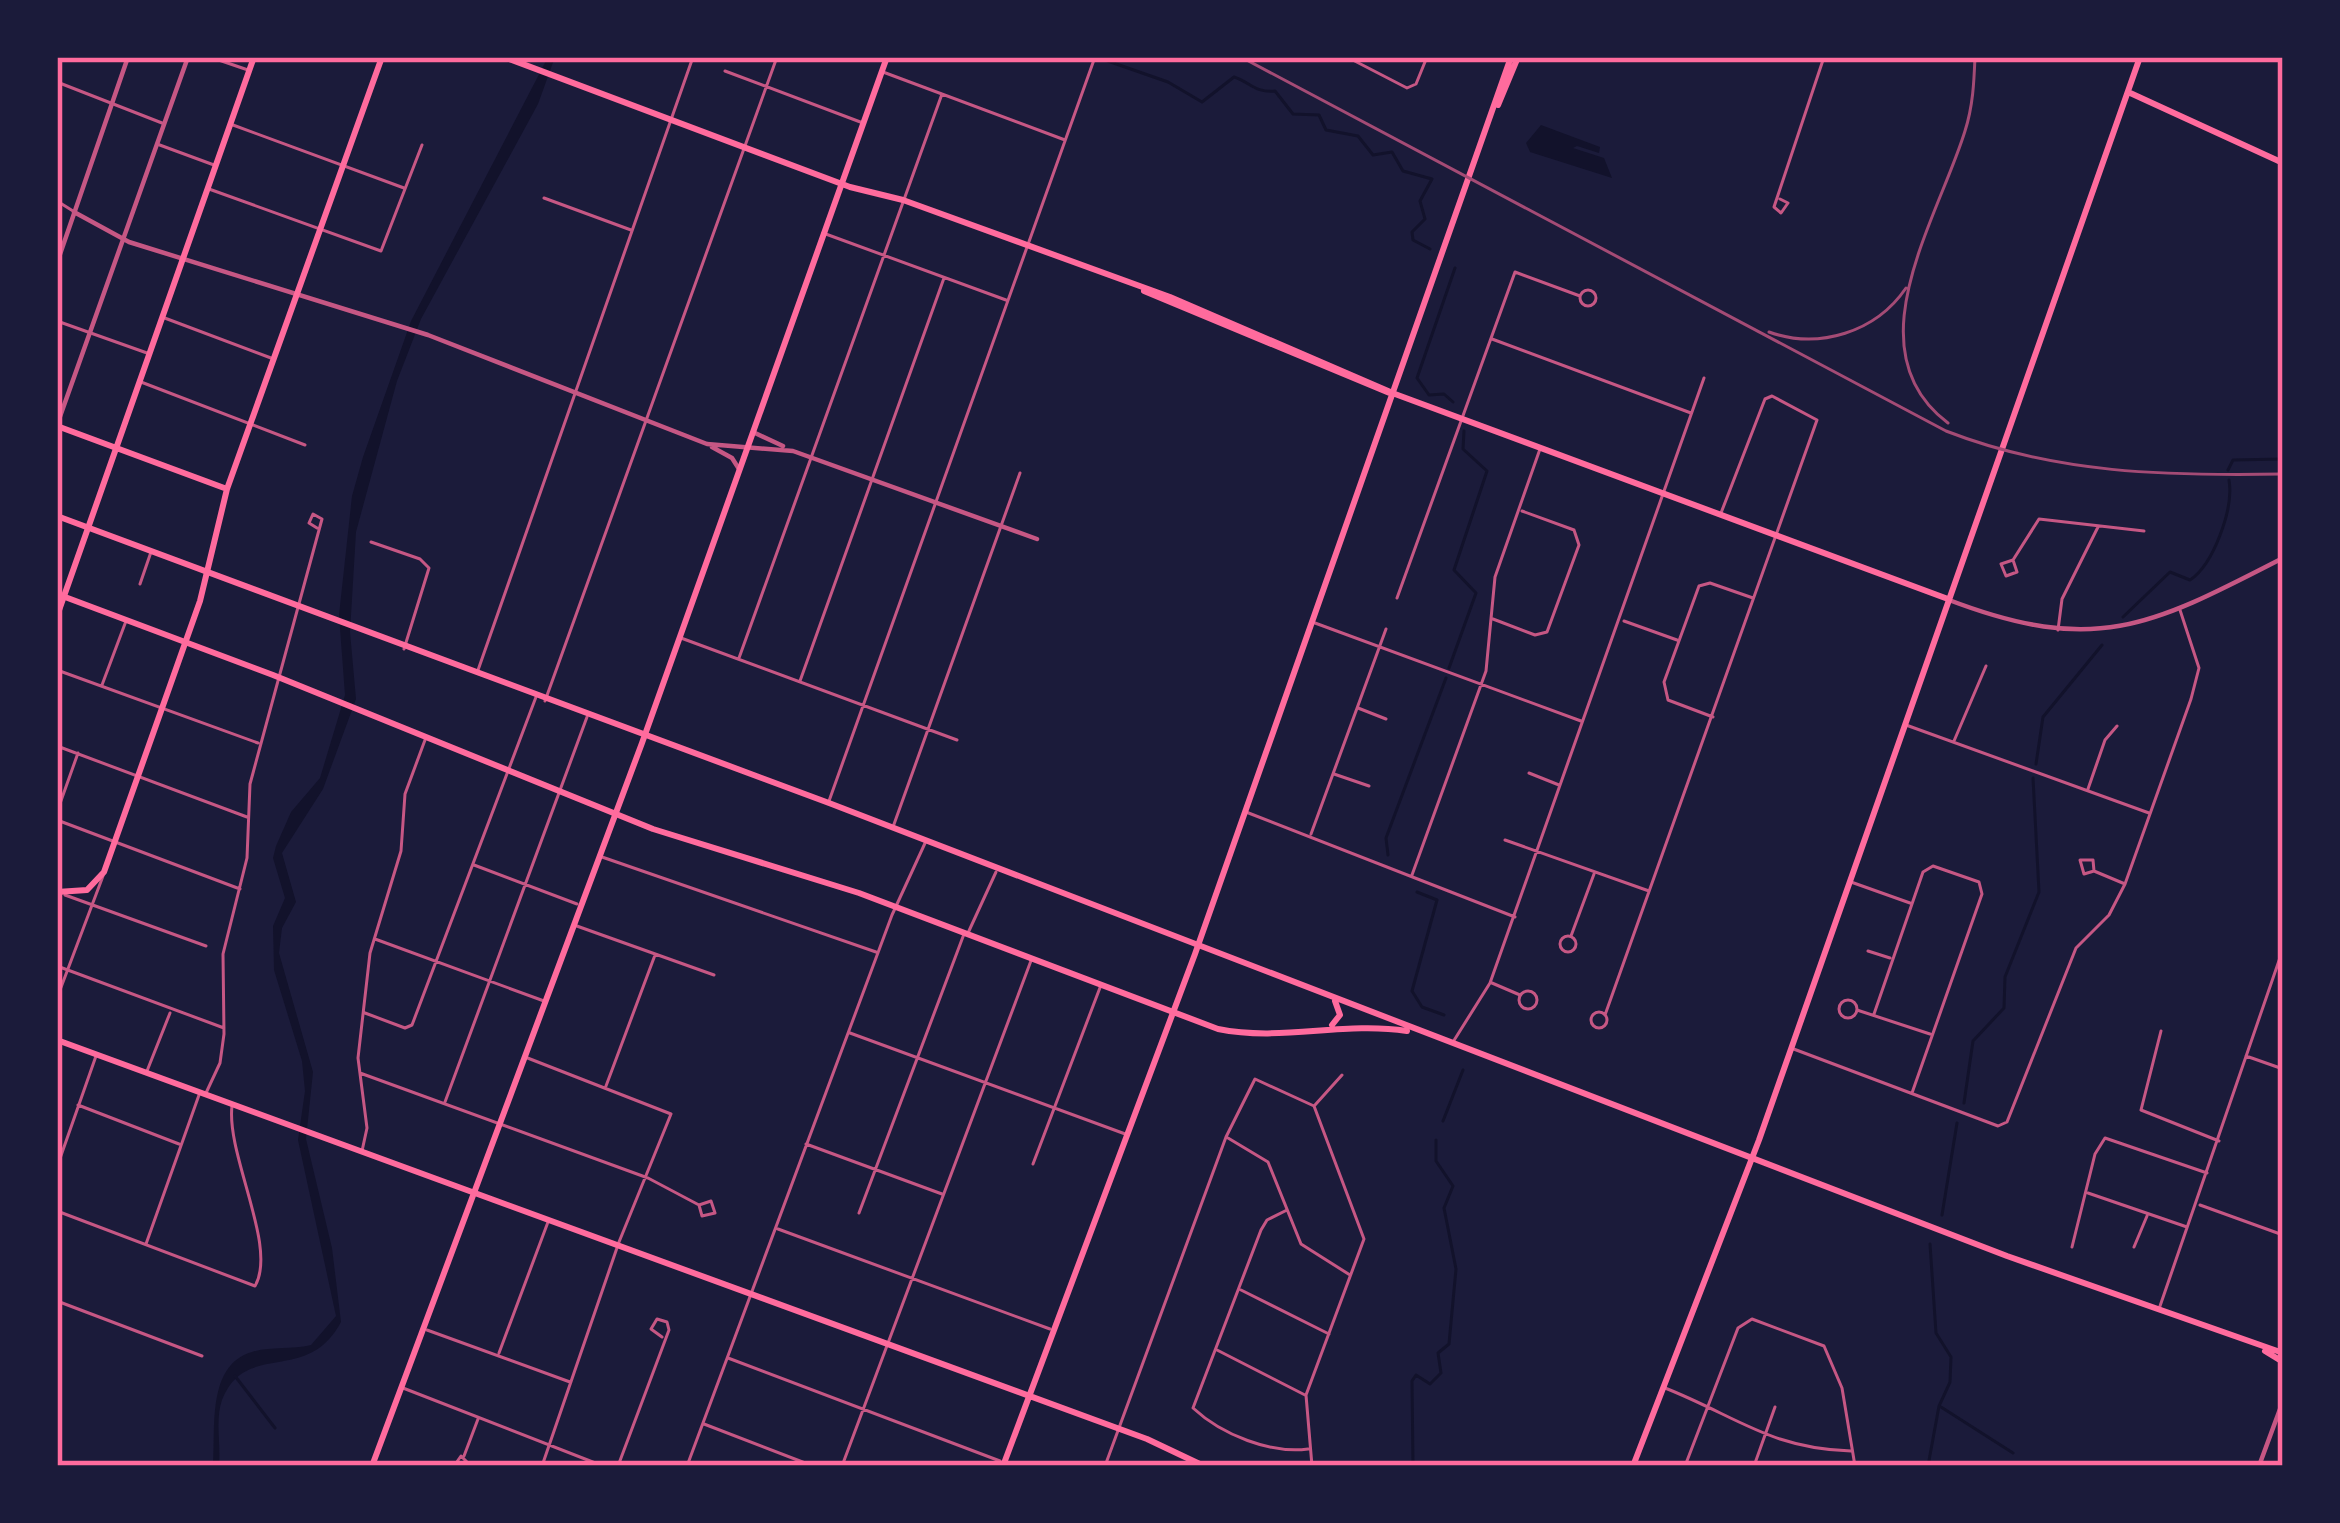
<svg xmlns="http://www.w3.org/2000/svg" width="2340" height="1523" font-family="Raleway,sans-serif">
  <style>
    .water { fill: #12122b }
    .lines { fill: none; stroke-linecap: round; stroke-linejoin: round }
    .stream { stroke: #12122b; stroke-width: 3 }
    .minor { stroke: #c65784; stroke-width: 3 }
    .tertiary { stroke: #c65784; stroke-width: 4.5 }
    .secondary { stroke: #ff6b9d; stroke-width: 6 }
    .primary { stroke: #ff6b9d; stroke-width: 6 }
    .rail { stroke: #a44b75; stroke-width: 3 }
    .neatline { fill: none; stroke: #ff6b9d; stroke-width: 4.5 }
  </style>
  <rect width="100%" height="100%" fill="#1b1b3a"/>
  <path class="water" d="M548 57H555L538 104 421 319 397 381 356 532 350 632 356 699 323 789 282 853 296 902 282 928 279 953 313 1072 306 1139 332 1248 341 1322C307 1386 246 1339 222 1400 215 1420 221 1444 219 1466H213C216 1430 206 1365 252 1352 270 1346 291 1350 311 1345L336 1316 298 1140 305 1091 302 1061 274 970 273 926 285 898 273 858 276 846 291 812 320 778 345 695 339 615 352 496 363 457 411 321Z
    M1541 125 1600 147 1599 153 1577 146 1573 148 1604 158 1612 178 1530 152 1526 143Z"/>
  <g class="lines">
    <path class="stream" d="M1102 59 1168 82 1202 102 1234 77C1250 82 1255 93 1275 91L1293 114 1319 115 1326 130 1358 136 1373 155 1392 152 1403 171 1432 179 1420 201 1425 219 1412 232 1413 240 1430 249
      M1453 402 1444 394 1429 395 1417 378 1455 268
      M2228 470 2233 460 2283 459
      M2123 617 2170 572 2190 580C2213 565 2234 509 2229 480
      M1449 668 1476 593 1454 570 1487 471 1463 449 1464 431
      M2036 764 2043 717 2102 645
      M1388 855 1386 838 1446 678
      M1417 892 1437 900 1412 991 1422 1007 1444 1015
      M1964 1103 1973 1041 2004 1008 2005 977 2039 892 2033 778
      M1443 1121 1463 1070
      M1942 1215 1957 1123
      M235 1376 275 1428
      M1941 1407 2013 1453
      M1413 1466 1412 1381 1416 1375 1430 1384 1441 1373 1438 1353 1449 1344 1456 1269 1444 1208 1453 1186 1436 1161V1140
      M1928 1466 1939 1406 1950 1382 1951 1357 1936 1333 1930 1244"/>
    <path class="minor" d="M210 57 248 70
      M1347 57 1407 88 1416 84 1427 57
      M725 71 863 123
      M883 72 1065 140
      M57 82 162 123
      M233 125 404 188
      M157 144 214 165
      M209 189 381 251 422 145
      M544 198 631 230
      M1780 199 1788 203 1781 213 1774 207 1824 57
      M57 201 73 211
      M823 233 1006 300
      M1580 298a8 8 0 1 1 16 0a8 8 0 1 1-16 0Z
      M162 317 271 358
      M57 321 147 353
      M1492 339 1691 413
      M141 382 305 445
      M371 542 420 559 429 568 404 649
      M2013 560 2017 572 2006 576 2001 564 2013 560 2039 519 2144 531
      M140 584 151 552
      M1397 598 1515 272 1580 296
      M1493 619 1535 635 1547 632 1579 545 1574 530 1522 511
      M1624 621 1677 640
      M1315 623 1581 721
      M2058 630 2062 599 2098 527
      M681 638 957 740
      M739 658 942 94
      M57 670 258 743
      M477 673 693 57
      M800 681 944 278
      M102 685 126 621
      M545 701 777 57
      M1358 708 1386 719
      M1713 717 1668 700 1664 682 1699 586 1710 583 1753 598
      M1906 725 2149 813
      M1954 741 1986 666
      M57 746 247 817
      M1529 773 1559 785
      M1334 774 1369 786
      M2088 789 2105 740 2117 726
      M829 801 1095 57
      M57 812 78 753
      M1246 812 1515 917
      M57 820 240 889
      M893 827 1020 473
      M1311 834 1386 629
      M1505 840 1649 891
      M602 857 876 952
      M474 865 577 904
      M2094 871 2093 860H2080L2084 874 2094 871 2125 884
      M1412 875 1486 671 1495 577 1540 449
      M1851 882 1910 903
      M65 895 206 946
      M574 925 714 975
      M968 933 996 872
      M1571 936 1594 874
      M1560 944a8 8 0 1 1 16 0a8 8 0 1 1-16 0Z
      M375 939 544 1001
      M1868 951 1890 958
      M57 966 224 1028
      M1492 983 1520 995
      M1519 1000a9 9 0 1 1 18 0a9 9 0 1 1-18 0Z
      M57 998 103 876
      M1839 1009a9 9 0 1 1 18 0a9 9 0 1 1-18 0Z
      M1857 1010 1930 1034
      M1591 1020a8 8 0 1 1 16 0a8 8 0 1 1-16 0Z
      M365 1013 405 1028 412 1025 536 697
      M1874 1014 1923 872 1933 866 1979 882 1982 894 1912 1093
      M1605 1015 1817 420 1772 396 1765 399 1721 513
      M2161 1031 2141 1110 2219 1141
      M850 1033 1128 1135
      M1453 1042 1490 983 1704 378
      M1791 1048 1998 1126 2007 1122 2076 948 2109 915 2125 884 2191 699 2199 668 2180 610
      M2246 1056 2283 1069
      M525 1057 671 1114 619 1242 542 1466
      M147 1071 170 1013
      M360 1073 648 1178 699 1205 711 1201 715 1213 702 1216 699 1205
      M606 1086 655 955
      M206 1093 220 1063 224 1034 223 954 247 858 250 784 322 519 313 514 309 523 317 528
      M445 1102 587 717
      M78 1105 179 1144
      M1315 1105 1342 1075
      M1228 1138 1268 1162 1301 1244 1350 1275
      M806 1144 942 1194
      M362 1151 367 1128 358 1058 370 953 401 851 405 794 425 740
      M1033 1164 1101 985
      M57 1167 96 1056
      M2088 1193 2187 1227
      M2200 1205 2283 1235
      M1287 1210 1267 1220 1261 1230 1193 1408C1222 1435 1271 1454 1308 1449
      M57 1211 255 1286C278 1247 226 1155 232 1106
      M859 1213 964 934
      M778 1229 1050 1329
      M146 1244 199 1095
      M2072 1247 2095 1154 2105 1138 2207 1173
      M2134 1247 2147 1216
      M1241 1290 1329 1334
      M57 1301 202 1356
      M2159 1309 2283 949
      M427 1330 570 1382
      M1217 1350 1305 1395
      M499 1353 548 1222
      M728 1358 1000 1461
      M403 1388 603 1466
      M1665 1388C1736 1416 1771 1449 1851 1451
      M704 1424 813 1466
      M464 1456 478 1419
      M454 1466 461 1456 471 1466
      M618 1466 669 1330 667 1322 657 1319 651 1329 662 1337
      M687 1466 892 915 926 841
      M842 1466 1032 958
      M1105 1466 1226 1137 1255 1079 1314 1106 1364 1239 1306 1395 1312 1466
      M1685 1466 1738 1328 1752 1319 1824 1346 1842 1388 1855 1466
      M1754 1466 1775 1407"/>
    <path class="tertiary" d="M74 212 129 242 428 335 707 444 793 451 1037 539
      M57 263 128 57
      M57 425 188 57
      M755 433 783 446
      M712 447 732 458 739 469
      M1949 600C2096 656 2151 626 2283 558
      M2259 1466 2283 1401"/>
    <path class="secondary" d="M504 57 850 187 903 200 1170 297 1395 394 1948 599
      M2128 92 2283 163
      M1498 105 1518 57
      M1144 291 1392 394
      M57 426 227 489
      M57 616 254 57
      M57 892 87 890 104 872 200 601 227 489 382 57
      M57 1040 1147 1439 1204 1466
      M372 1466 642 743 887 57
      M1003 1466 1195 954 1511 57
      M1633 1466 1759 1140 2140 57"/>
    <path class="primary" d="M57 516 829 803 2007 1256 2283 1353
      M57 594 273 675 653 829 859 893 1218 1029C1282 1042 1343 1021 1407 1031
      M1332 1025 1340 1015 1335 1001
      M2265 1351 2283 1362"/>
    <path class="rail" d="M1241 57 1946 431C2056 474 2166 476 2283 474
      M1769 332C1819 350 1876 332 1906 288
      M1948 423C1851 350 1938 219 1965 131 1973 106 1974 82 1975 57"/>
  </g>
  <rect width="2340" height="1523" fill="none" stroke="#1b1b3a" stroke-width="120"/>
  <rect x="60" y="60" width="2220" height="1403" class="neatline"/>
</svg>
